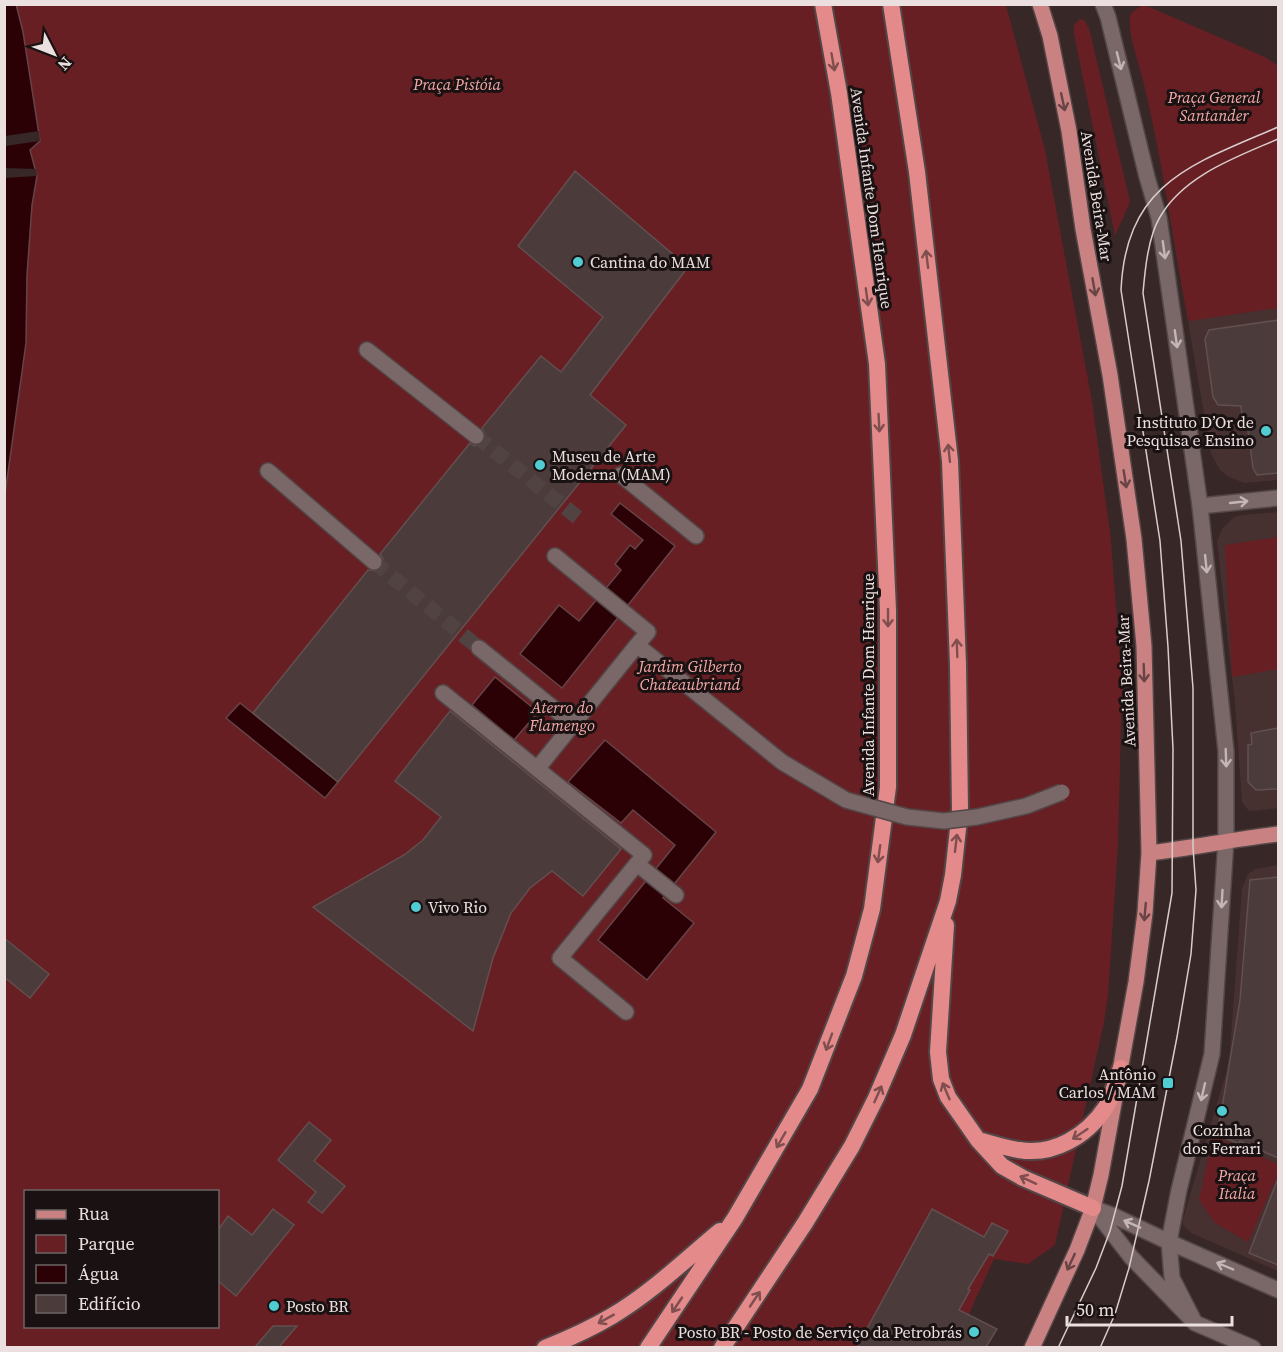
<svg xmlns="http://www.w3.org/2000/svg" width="1283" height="1352" font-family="'Source Serif 4',serif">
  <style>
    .built { fill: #463030 }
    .green { fill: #681f24; fill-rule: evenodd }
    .water { fill: #2c0106; stroke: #654447; stroke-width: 1.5 }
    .pier { fill: #372727 }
    .building { fill: #4c3b3b; stroke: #624f4f; stroke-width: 1.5 }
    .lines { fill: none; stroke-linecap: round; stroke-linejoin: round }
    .pedestrian-tunnel { stroke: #524343; stroke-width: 15; stroke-dasharray: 15 8; stroke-linecap: butt }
    .pedestrian-casing { stroke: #534646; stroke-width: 18 }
    .tertiary-casing { stroke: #534646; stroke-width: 18 }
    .secondary-casing { stroke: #534646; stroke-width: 18 }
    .primary-casing { stroke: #534646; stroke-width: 18 }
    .trunk-casing { stroke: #534646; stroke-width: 20 }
    .pedestrian { stroke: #7a6767; stroke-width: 15 }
    .tertiary { stroke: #7a6767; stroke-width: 15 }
    .secondary { stroke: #7a6767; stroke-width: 15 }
    .primary { stroke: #c98182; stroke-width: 15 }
    .trunk { stroke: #e48a8b; stroke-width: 16 }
    .tram { stroke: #d8cdcc; stroke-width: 1.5 }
    .pedestrian-bridge-casing { stroke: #534646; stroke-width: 18; stroke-linecap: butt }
    .pedestrian-bridge { stroke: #7a6767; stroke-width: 15 }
    .oneway { stroke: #c3b6b5 }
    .oneway2 { stroke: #7f4e4e }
    .oneway3 { stroke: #694444 }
    .poi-dot { fill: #51ccd3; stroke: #1a1212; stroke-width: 2 }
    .labels { text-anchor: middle; stroke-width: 6; stroke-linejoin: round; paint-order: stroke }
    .park-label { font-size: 16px; font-style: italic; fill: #f5a9a8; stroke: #1a1212 }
    .street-label { font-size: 16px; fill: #ebe0df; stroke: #1a1212 }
    .poi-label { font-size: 16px; fill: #ebe0df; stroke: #1a1212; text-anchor: start }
  </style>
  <rect width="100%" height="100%" fill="#372727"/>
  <path class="built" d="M1278 145V480L1244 483 1227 476 1220 470 1211 454 1170 218 1180 205Z
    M1278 512V808L1253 811 1248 810 1242 802 1235 704 1217 541 1222 529 1234 517 1242 515Z
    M1278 865V1271L1191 1233 1183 1225V1219L1226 1073 1230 1050 1242 888 1248 874 1255 869Z"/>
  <path class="green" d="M16 5H1006L1045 150 1092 401 1111 540 1122 686 1118 846 1108 995 1104 1022 1055 1245 1028 1264 994 1259 954 1347 5 1348 4 494 26 343 27 275 32 205 37 176 30 150 40 141 23 32ZM26 1192H218V1326H26Z
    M1141 6H1147L1267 58 1278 66V308L1188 321C1173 240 1162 157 1142 76 1138 60 1126 29 1131 13Z
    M1080 19 1084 20 1089 28 1129 197 1130 202 1115 236 1074 34V25Z
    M1278 537V669L1232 677 1225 545Z
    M1213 1136 1278 1164V1174L1248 1242 1215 1223 1199 1200Z"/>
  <path class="water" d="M16 4 23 32 40 141 30 150 37 176 32 205 27 275 26 343 5 494 4 5Z
    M620 503 675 546 562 688 520 654 559 605 579 621 621 570 615 564 630 545 635 549 643 540 611 514Z
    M495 677 538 712 514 740 472 705Z
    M240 703 338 782 325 798 226 718Z
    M605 740 716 832 663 898 694 923 647 980 598 940 675 845 633 810 621 823 568 782Z"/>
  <path class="pier" d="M39 131 40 141 5 146V136Z
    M5 168 36 169 37 176 5 178Z"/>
  <path class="building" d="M575 171 688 267 590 395 626 425 338 782 253 713 368 570 377 571 382 568 383 559 380 554 470 443 475 446 483 442 486 437 482 428 541 356 561 372 603 317 518 246Z
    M1278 320V473L1257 475 1253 468 1246 416H1242L1241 406 1218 405 1213 397 1205 339 1209 330Z
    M450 711 621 849 583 896 552 871 530 888 511 913 493 958 473 1031 313 907 404 855 423 840 441 817 395 781Z
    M1278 728V789L1256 790 1248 782V745L1252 744 1251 733Z
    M1278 877V1158L1240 1141 1239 1144 1216 1134 1221 1114 1240 1000 1250 880Z
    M4 938 49 974 30 998 4 977Z
    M309 1122 331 1140 314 1161 345 1186 322 1213 308 1202 316 1192 278 1160Z
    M1277 1181H1278V1265L1249 1253Z
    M273 1209 294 1225 236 1296 218 1281V1230L228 1216 252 1235Z
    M932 1209 984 1237 992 1223 1008 1231 993 1256 989 1254 968 1289 970 1290 959 1310 997 1329 986 1347H857Z
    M273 1326H297L279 1347H255Z"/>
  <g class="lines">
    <path class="pedestrian-tunnel" d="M476 436 582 521
      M374 562 479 648"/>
    <defs>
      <path id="pedestrian" d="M367 350 476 436
        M268 471 374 562
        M621 475 696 536
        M555 556 648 632 637 645
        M479 648 573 724
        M443 693 644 855 560 958 626 1012
        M537 769 637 645 782 762
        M637 864 676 895"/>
      <path id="tertiary" d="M1200 506 1278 498"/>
      <path id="secondary" d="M1103 4 1108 17 1147 177 1159 218 1200 506 1226 751V840L1212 1054 1179 1190 1169 1242 1172 1278 1195 1323
        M1093 1208 1131 1257 1195 1323 1253 1348
        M1093 1208 1114 1216 1169 1242 1278 1290"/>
      <path id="primary" d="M1149 853C1192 848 1235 839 1278 834
        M1032 1348 1077 1250 1093 1208 1101 1175 1136 982 1145 913 1149 853 1144 646 1134 539 1110 375 1083 229 1069 131 1050 36 1040 4"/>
      <path id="trunk" d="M946 925 938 1052 941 1079 948 1097 978 1140 1002 1166 1023 1178 1093 1208
        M978 1140C991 1143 1005 1148 1019 1150 1053 1156 1087 1136 1106 1107 1113 1096 1116 1080 1121 1068
        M545 1348C568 1339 590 1329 612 1316 651 1293 685 1260 720 1231
        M648 1348 735 1218 810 1089 854 976 872 909 888 787V610L877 364 839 93 823 4
        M722 1348 805 1223 852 1146 876 1098 903 1035 948 901 953 875 960 810 958 664 950 461 917 172 891 4"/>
    </defs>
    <use href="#pedestrian" class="pedestrian-casing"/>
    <use href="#tertiary" class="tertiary-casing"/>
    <use href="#secondary" class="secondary-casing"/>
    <use href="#primary" class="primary-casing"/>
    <use href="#trunk" class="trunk-casing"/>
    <use href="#pedestrian" class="pedestrian"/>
    <use href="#tertiary" class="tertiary"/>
    <use href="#secondary" class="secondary"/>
    <use href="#primary" class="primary"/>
    <use href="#trunk" class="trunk"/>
    <path class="tram" d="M1058 1348 1096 1268 1110 1231 1122 1186 1172 893 1173 749 1168 647 1160 541 1121 290C1126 182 1193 164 1278 127
      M1100 1348 1115 1314 1129 1268 1149 1181 1177 1037 1191 954 1196 890 1193 847V688L1181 541 1143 293C1145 270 1148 237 1160 217 1184 175 1237 157 1278 139"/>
    <defs>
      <path id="pedestrian-bridge" d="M782 762 846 800 907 817 944 821 977 817 1026 806 1062 792"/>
    </defs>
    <use href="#pedestrian-bridge" class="pedestrian-bridge-casing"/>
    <use href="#pedestrian-bridge" class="pedestrian-bridge"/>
  </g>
  <defs><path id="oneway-shaft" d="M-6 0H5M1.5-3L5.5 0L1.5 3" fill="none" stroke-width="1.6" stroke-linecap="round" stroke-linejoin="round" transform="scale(1.5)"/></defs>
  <g class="oneway">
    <use href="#oneway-shaft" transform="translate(1119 61) rotate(76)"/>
    <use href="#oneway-shaft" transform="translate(1164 250) rotate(82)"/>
    <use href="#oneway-shaft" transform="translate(1176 339) rotate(82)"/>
    <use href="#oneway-shaft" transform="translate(1239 502) rotate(-6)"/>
    <use href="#oneway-shaft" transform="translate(1206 564) rotate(84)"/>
    <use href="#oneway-shaft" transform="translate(1226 758) rotate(88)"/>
    <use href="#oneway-shaft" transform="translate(1222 899) rotate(93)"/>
    <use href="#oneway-shaft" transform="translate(1203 1092) rotate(103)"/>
    <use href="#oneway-shaft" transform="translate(1132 1224) rotate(-156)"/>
    <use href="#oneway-shaft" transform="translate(1225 1266) rotate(-157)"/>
  </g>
  <g class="oneway2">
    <use href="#oneway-shaft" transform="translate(833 62) rotate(80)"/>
    <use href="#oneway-shaft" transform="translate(927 259) rotate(-97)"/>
    <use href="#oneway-shaft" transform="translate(867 297) rotate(82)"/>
    <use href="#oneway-shaft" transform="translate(879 423) rotate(87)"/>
    <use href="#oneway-shaft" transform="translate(949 453) rotate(-96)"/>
    <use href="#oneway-shaft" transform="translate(888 618) rotate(90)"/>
    <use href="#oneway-shaft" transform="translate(957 648) rotate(-92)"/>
    <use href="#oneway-shaft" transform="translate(956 843) rotate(-83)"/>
    <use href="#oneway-shaft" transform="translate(879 854) rotate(98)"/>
    <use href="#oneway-shaft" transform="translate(829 1042) rotate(110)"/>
    <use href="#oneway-shaft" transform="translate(946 1091) rotate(-113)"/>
    <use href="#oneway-shaft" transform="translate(878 1094) rotate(-66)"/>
    <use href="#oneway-shaft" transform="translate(1080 1134) rotate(146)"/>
    <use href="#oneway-shaft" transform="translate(781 1140) rotate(120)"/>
    <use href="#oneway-shaft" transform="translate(1028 1180) rotate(-155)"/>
    <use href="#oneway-shaft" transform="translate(755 1299) rotate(-56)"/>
    <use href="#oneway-shaft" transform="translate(677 1305) rotate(124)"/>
    <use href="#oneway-shaft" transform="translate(606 1319) rotate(151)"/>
  </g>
  <g class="oneway3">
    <use href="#oneway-shaft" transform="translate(1063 102) rotate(78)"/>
    <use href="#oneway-shaft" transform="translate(1094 287) rotate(80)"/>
    <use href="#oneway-shaft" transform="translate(1125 479) rotate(81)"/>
    <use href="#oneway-shaft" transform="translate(1144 673) rotate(88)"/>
    <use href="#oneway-shaft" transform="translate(1145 912) rotate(95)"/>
    <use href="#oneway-shaft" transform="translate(1071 1262) rotate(115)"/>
  </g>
  <g class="poi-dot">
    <circle cx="578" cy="262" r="6"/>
    <circle cx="1266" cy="431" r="6"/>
    <circle cx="540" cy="465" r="6"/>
    <circle cx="416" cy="907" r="6"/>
    <rect x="1162" y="1077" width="12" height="12" rx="3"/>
    <circle cx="1222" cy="1111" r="6"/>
    <circle cx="274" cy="1306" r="6"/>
    <circle cx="974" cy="1332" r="6"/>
  </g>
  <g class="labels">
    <g class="park-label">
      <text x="457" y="90">Praça Pistóia</text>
      <text x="1214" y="103">Praça General<tspan x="1214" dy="18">Santander</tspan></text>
      <text x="690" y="672">Jardim Gilberto<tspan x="690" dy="18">Chateaubriand</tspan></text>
      <text x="562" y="713">Aterro do<tspan x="562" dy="18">Flamengo</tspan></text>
      <text x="1237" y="1181">Praça<tspan x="1237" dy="18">Italia</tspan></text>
    </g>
    <g class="street-label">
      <text transform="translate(1097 196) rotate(81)" y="6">Avenida Beira-Mar</text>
      <text transform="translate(872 198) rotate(82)" y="6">Avenida Infante Dom Henrique</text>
      <text transform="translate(1126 681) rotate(-93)" y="6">Avenida Beira-Mar</text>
      <text transform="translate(868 685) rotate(-90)" y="6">Avenida Infante Dom Henrique</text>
    </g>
    <g class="poi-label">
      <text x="590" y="268">Cantina do MAM</text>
      <text x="1254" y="428" text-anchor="end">Instituto D’Or de<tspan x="1254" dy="18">Pesquisa e Ensino</tspan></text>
      <text x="552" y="462">Museu de Arte<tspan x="552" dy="18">Moderna (MAM)</tspan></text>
      <text x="428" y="913">Vivo Rio</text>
      <text x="1156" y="1080" text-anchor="end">Antônio<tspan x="1156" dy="18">Carlos / MAM</tspan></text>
      <text x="1222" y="1136" text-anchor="middle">Cozinha<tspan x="1222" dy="18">dos Ferrari</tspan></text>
      <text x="286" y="1312">Posto BR</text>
      <text x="962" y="1338" text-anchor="end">Posto BR - Posto de Serviço da Petrobrás</text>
    </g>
  </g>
  <rect width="1283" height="1352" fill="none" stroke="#ebe0df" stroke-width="12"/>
  <rect x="24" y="1190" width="195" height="138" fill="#1a1212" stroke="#6e6464" stroke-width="1.5"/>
  <rect x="36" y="1210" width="30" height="9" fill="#c98182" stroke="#6e6464" stroke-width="1.5"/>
  <text x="78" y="1220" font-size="18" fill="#ebe0df">Rua</text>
  <rect x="36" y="1235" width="30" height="18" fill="#681f24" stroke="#6e6464" stroke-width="1.5"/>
  <text x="78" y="1250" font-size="18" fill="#ebe0df">Parque</text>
  <rect x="36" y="1265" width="30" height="18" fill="#2c0106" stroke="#6e6464" stroke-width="1.5"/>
  <text x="78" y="1280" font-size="18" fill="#ebe0df">Água</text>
  <rect x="36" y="1295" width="30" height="18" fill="#4c3b3b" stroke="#6e6464" stroke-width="1.5"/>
  <text x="78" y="1310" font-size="18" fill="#ebe0df">Edifício</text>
  <g transform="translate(54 54) rotate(132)" stroke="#1a1212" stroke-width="4.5" paint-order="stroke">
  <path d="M0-4.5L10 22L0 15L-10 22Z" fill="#ebe0df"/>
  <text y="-9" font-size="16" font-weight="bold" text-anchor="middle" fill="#ebe0df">N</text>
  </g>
  <path d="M1067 1316v9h165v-9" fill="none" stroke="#ebe0df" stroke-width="3"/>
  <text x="1076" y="1316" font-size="18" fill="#ebe0df" stroke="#1a1212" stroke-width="4.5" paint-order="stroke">50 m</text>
</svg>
